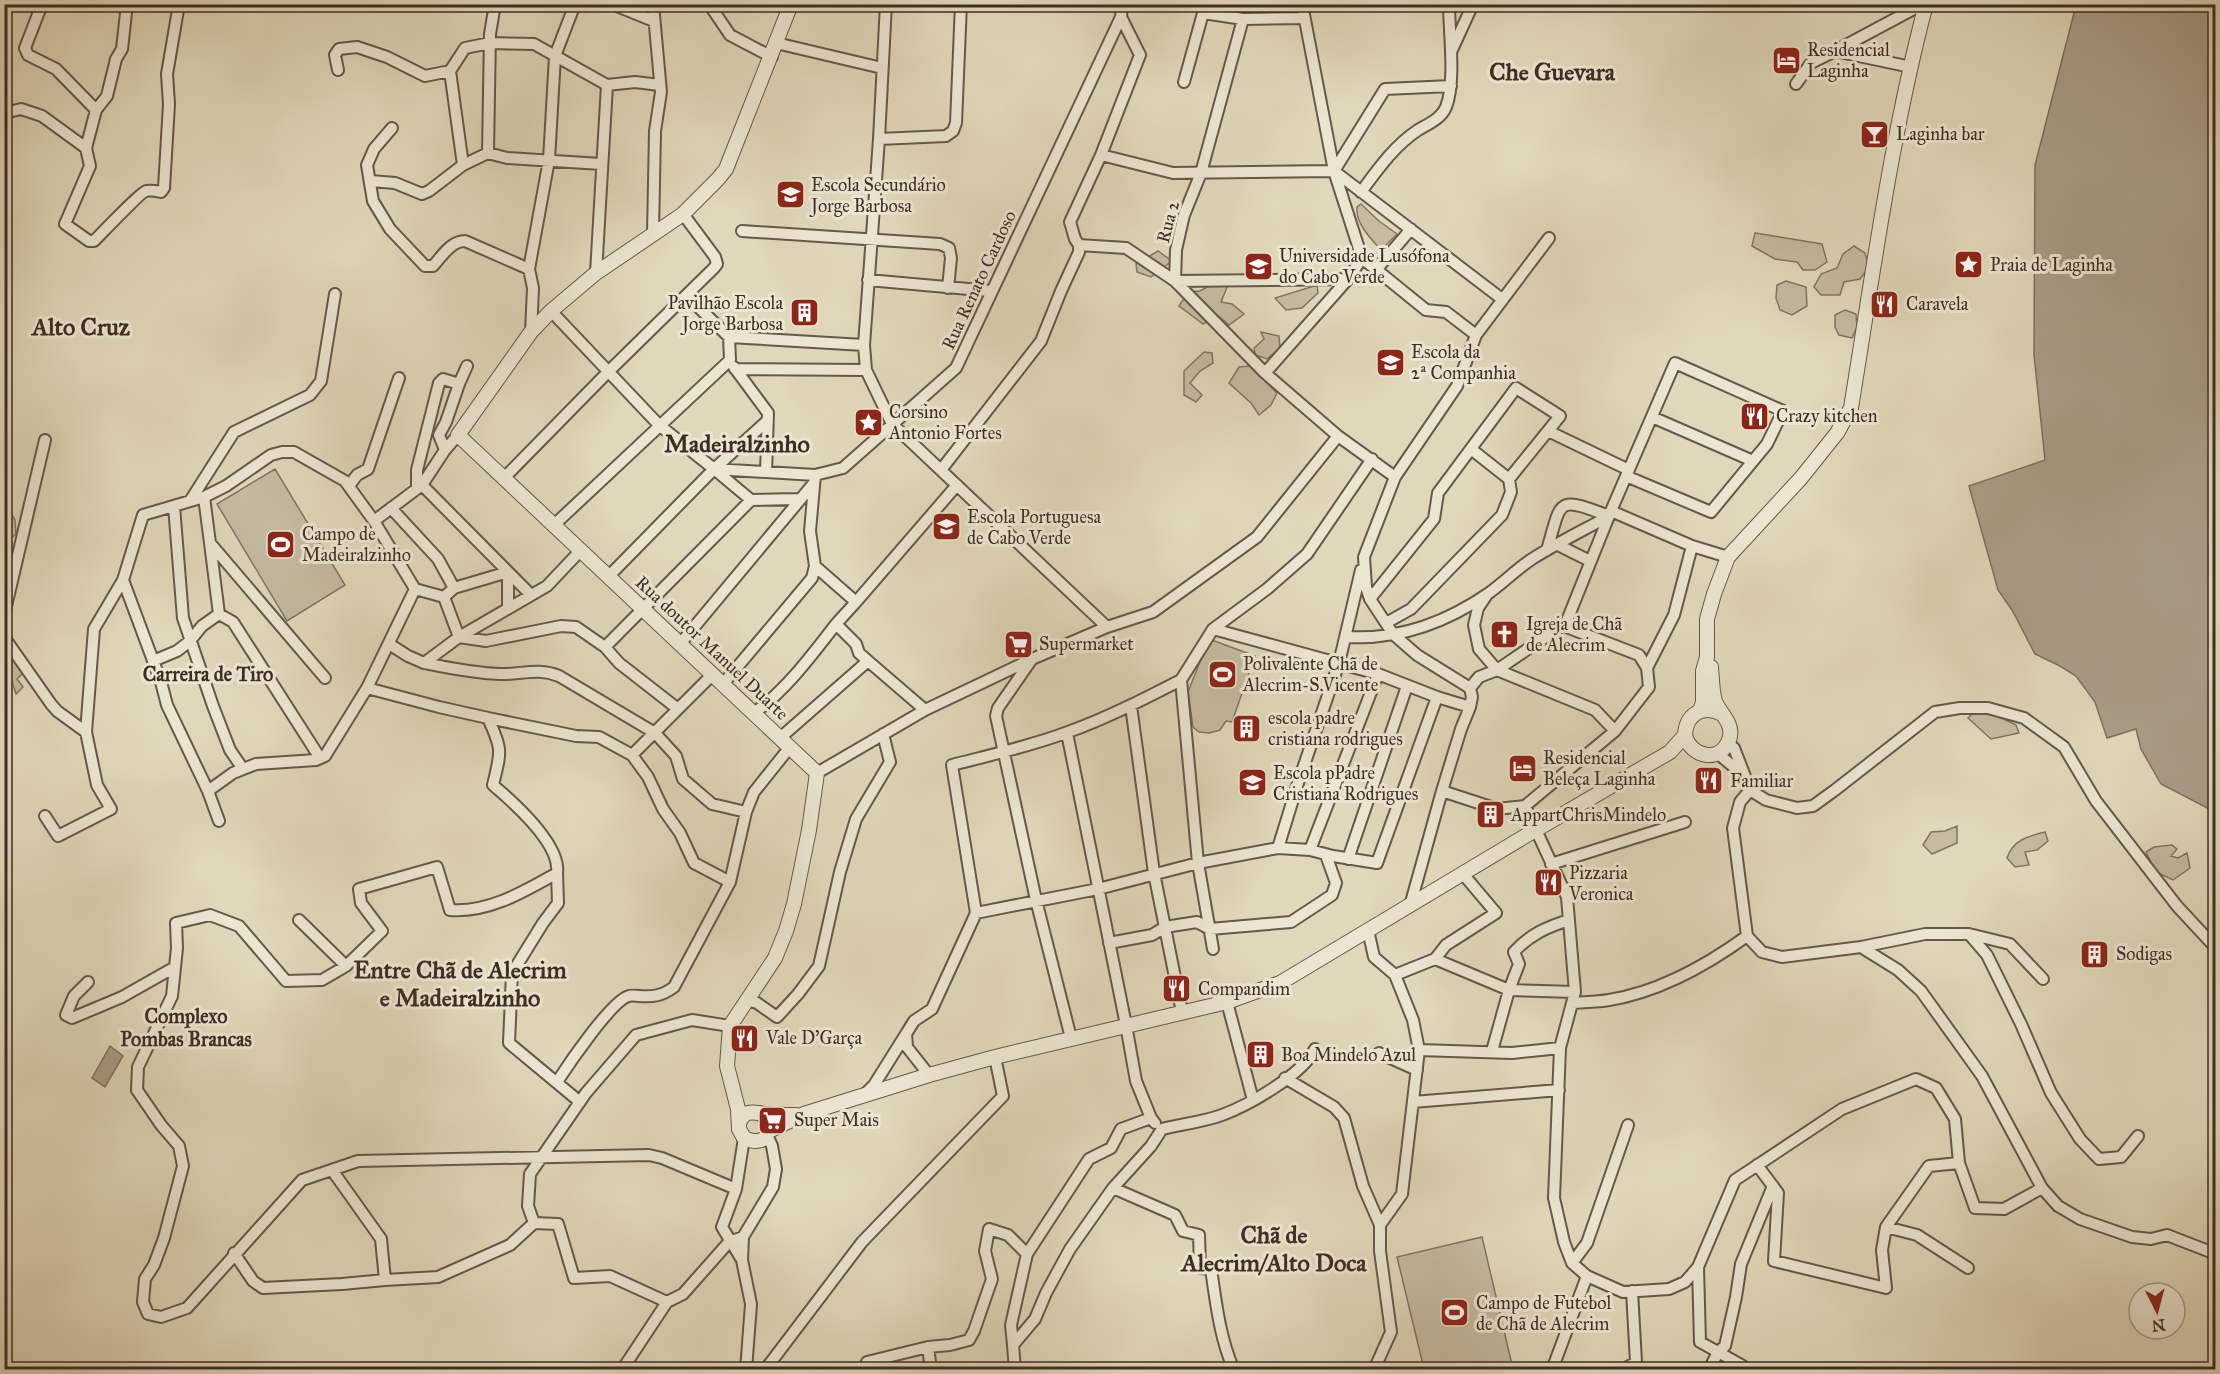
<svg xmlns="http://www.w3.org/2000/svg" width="2220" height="1374" font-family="'IM FELL Great Primer',serif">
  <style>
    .green { fill: #c4bba1; stroke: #817464; stroke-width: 1.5 }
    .water { fill: #a99e88; stroke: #7e7161; stroke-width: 1.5 }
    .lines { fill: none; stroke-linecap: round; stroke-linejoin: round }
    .minor-casing { stroke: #66584b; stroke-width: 14 }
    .tertiary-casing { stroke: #66584b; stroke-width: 16 }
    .minor { stroke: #ebe6d2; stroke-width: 10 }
    .tertiary { stroke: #ebe6d2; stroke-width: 14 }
    .labels { text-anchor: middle; stroke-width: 6; stroke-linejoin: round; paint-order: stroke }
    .poi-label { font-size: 18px; fill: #3e2d26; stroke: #ebe6d2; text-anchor: start }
    .street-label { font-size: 18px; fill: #3e2d26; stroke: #ebe6d2 }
    .neighbourhood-label { font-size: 20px; font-weight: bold; fill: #3e2d26; stroke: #ebe6d2 }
    .district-label { font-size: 24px; font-weight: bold; fill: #3e2d26; stroke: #ebe6d2 }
  </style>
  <rect width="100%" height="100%" fill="#e0d8ba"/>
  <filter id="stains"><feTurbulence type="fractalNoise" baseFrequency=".00333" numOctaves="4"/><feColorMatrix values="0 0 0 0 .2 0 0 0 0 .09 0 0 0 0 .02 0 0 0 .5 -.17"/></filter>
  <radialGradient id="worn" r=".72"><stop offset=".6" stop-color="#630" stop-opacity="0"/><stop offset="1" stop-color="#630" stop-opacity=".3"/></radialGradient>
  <path class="green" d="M1361 204 1379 221 1397 234 1381 250C1371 239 1355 223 1357 207Z
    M1755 233 1822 244 1827 262 1815 270H1803L1797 262 1775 259 1752 246Z
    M1854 246 1865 253 1869 267 1860 279 1844 282 1840 295H1821L1814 287 1821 274 1837 268 1843 254Z
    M1158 251 1172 261 1151 277 1137 272 1136 264Z
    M1786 281 1806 287 1807 306 1792 315 1780 310 1776 298 1777 285Z
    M1211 285H1228L1221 302 1232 304 1244 314 1229 325 1220 317 1203 324 1179 306 1188 292 1200 291Z
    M1317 285 1318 293 1302 308 1286 310 1275 298Z
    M1845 310 1856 314 1857 327 1852 338 1839 335 1835 327V315Z
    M1261 332 1279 336 1280 348 1267 359 1255 355 1254 348 1264 339Z
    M1204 352 1212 353 1213 363 1200 371 1190 383 1202 395 1196 402 1184 395V371Z
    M1250 366 1277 393 1271 405 1259 415 1251 403 1229 383 1239 367Z
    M275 469 345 585 287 621 217 504Z
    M4 501 15 520 16 534 9 540 5 539Z
    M1209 639 1255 656 1232 722 1226 721 1220 730 1209 733 1199 732 1193 727 1188 692Z
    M7 650 23 673 17 679 23 687 16 694 5 660 4 651Z
    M1987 711 2016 725 2019 733 1991 739 1968 718 1974 712Z
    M1957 826V843L1932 854 1923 845 1931 832 1945 831Z
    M2045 832 2048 841 2037 850 2025 852 2029 865 2015 867 2007 858C2013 840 2028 836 2045 832Z
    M2172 845 2177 849 2171 856 2178 858 2187 853 2190 868 2173 880 2156 872 2146 852 2154 847Z
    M1482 1237 1513 1369H1424L1397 1257Z"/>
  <path class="water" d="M2076 5H2215V812L2161 784 2141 749 2136 729 2107 738 2095 702 2076 676 2060 666 2035 654 2012 610 1998 590 1969 486 2045 460 2034 355 2035 165Z
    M110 1046 123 1056 105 1087 92 1078Z"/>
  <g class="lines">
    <defs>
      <path id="minor" d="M42 4 25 48 28 55 56 69 96 110 86 148 90 166 65 224 89 241H94C102 233 141 192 146 191 150 190 156 191 161 192L164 188 169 104 167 74 179 4
        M612 4 654 21
        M653 4 661 92 655 131 653 233
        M709 4 730 35 772 57
        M886 4 879 139 864 345 866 370 892 424 1107 627
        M1202 4 1203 13 1243 19 1304 18
        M1302 4 1334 171 1362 258 1426 310 1446 312 1476 335
        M1243 19 1201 173 1184 215 1176 250 1175 281 1348 279
        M776 43 882 68
        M1451 52 1473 4
        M1911 67 1835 51 1921 5
        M338 70 335 55 339 49 357 47 387 57 425 76 450 71
        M1184 82 1203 13
        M1796 84 1811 63 1835 51
        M607 85 635 82 660 85
        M96 110 107 96 116 59 122 49 127 4
        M4 113 21 109 42 116 86 148
        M392 128 374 149 367 165 373 201 390 229 425 266H433C442 256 451 241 465 241L529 269
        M879 139 946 136 953 131 956 123 961 4
        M488 153 490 34 495 4
        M1101 155 1173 173 1334 171 1502 299
        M463 165 450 71 465 48 490 43 534 44 607 85 596 273
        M1334 171 1385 89 1451 86
        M371 181 395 183 422 194 429 191 463 165 488 153 507 158 601 164
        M1361 192C1378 169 1394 146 1418 130 1428 124 1441 119 1446 107 1456 82 1449 32 1449 4
        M742 231 940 244 949 248 951 258 948 288
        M1079 245 1126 248 1175 281 1265 373 1338 436 1395 477
        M1376 270 1411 229
        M868 280 991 291
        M551 311 659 425 714 469 815 475 843 468 956 368 1121 17 1122 4
        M531 332 533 288 529 269 549 160 555 56 575 4
        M729 337 864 345
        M734 367 768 413 766 472
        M735 369 866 370
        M1265 373 1348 279 1362 258
        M1652 417 1753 461
        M1548 431 1629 470
        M445 450 439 435 446 422 459 384
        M714 469 751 500
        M941 470 1041 341 1061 291 1079 252V245L1075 239 1070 222 1101 155 1140 55 1121 17
        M504 478 608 372 714 268 717 264 715 257 683 214
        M422 485 531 595
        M349 486 357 475 368 469 399 378
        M417 489V470L439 383 443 379 459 384 467 366
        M204 497 210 543 325 678
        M190 501 234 432 310 395 321 381 335 294
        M174 506 183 618 213 706 230 750 243 769
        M391 508 438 559 454 588
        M1611 511 1675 363 1783 411 1767 444 1711 512 1626 476
        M554 525 730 360 729 337 687 296
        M210 543 219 614
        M1558 545 1590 561
        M815 566 856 602 836 624 856 644 859 653 868 661
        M609 576 714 469 766 422
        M123 580 161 682 167 705 208 791
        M415 589 444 597 454 588 508 572V608
        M444 597 459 637 486 641 561 626 576 627 605 647 751 500 800 499
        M1370 599 1434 519 1438 493 1516 388 1560 416 1509 479 1471 449
        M856 602 957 485
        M4 615 45 440
        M1386 623 1411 609 1502 515 1511 492 1509 479
        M1566 623 1569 628 1639 655 1647 668 1649 687 1615 731
        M1213 629 1378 674 1437 697
        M4 637 51 704 57 711 86 732
        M1347 637C1398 640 1447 622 1489 593 1504 582 1517 569 1532 559 1557 543 1584 530 1609 516L1611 511 1692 546 1728 557
        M389 644 408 656 424 663 459 637 547 586 581 550
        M680 644 814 483
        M605 647 619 663 678 709 713 674
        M1032 659 998 708 996 716 1036 900 1071 1038
        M153 661 177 651 190 641 202 626 219 614 233 622 320 758
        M424 663C449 668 473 673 499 674 521 675 537 667 559 676L655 733 676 756 683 779 712 804 746 812
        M1647 668 1674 615 1692 546
        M1181 680 1213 629 1267 589 1307 554 1372 459
        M723 684 812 578 815 566 810 531 815 475
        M367 688 439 707 488 718 576 736 599 737 632 755 678 709
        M1470 688 1417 655 1393 634 1370 599 1366 587 1364 557 1395 477 1457 386 1476 335 1549 238
        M1131 706 1154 873 1182 1012
        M754 713C786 690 812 655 836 624
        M488 718C503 751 501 751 493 785 513 802 561 844 557 873
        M1067 733 1126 1025 1136 1081 1151 1118
        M780 738 868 661 925 710
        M1728 743 1734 748 1746 779
        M1717 753 1734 767 1750 790 1766 800 1797 808 1813 806 1835 790 1935 712 1960 708H1988L2024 718 2064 747 2096 801 2177 906 2216 948
        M632 755 648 777 663 809 680 833 694 863 730 882
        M817 773 925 710 1032 659 1107 627 1153 612 1257 537 1338 436
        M1750 790 1740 802 1733 828 1747 936 1762 952 1782 957 1861 947 1898 970 1921 991 1982 1076 2042 1188 2058 1206 2080 1219 2132 1237 2151 1239 2167 1235 2216 1254
        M1442 791 1497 809 1525 806 1615 731 1595 710 1497 670 1479 649 1474 625 1478 608 1486 596
        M1525 806 1567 897 1575 992 1560 1048 1554 1198 1564 1242 1572 1263 1587 1276 1623 1292 1669 1289 1685 1282 1698 1267 1735 1180 1842 1109 1916 1079 1936 1088 1955 1119 1959 1163 1975 1208 2004 1209 2042 1188
        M45 816 58 836 111 809 97 785 86 732 94 629 123 580 143 515 204 497 226 486 271 455 282 452H294L345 481 374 521 422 485 445 450 458 435
        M219 821 208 791 233 773 256 764 316 760 325 756 367 688 415 589 374 521
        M1278 848 1298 783 1339 663 1361 570
        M1310 850 1378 674
        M1348 859 1407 686
        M1551 864 1685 822
        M1410 906 1442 791 1461 729 1470 707 1472 697 1470 688 1479 677 1497 670 1566 623 1609 516C1556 496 1562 499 1547 550
        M976 913 1098 889 1198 863 1278 848 1310 850 1333 856 1377 863 1437 697 1470 707
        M299 920 346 966
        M1569 920C1547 927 1529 935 1514 952L1519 964 1509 990 1575 992
        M1368 930 1374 957 1395 975 1413 1020 1419 1050 1402 1194 1380 1225V1251L1391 1332 1374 1370
        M1969 934 2010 944 2043 979
        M1109 943 1152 935 1165 927 1197 922 1210 929 1291 922 1332 895 1336 883 1326 855
        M1861 947 1925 934H1969L1987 955 2021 1024 2051 1093 2080 1139 2099 1159 2121 1157 2138 1136
        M1435 959 1446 945 1496 913 1463 874
        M1395 975 1435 959 1509 990 1492 1051
        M88 982 74 996 66 1015 72 1018 122 997 175 967
        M748 1000 757 1003 777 1017 798 994 819 966 840 872 856 819 890 762 883 734
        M1227 1002 1253 1100
        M1572 1003C1585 1002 1597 1002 1609 1000 1659 992 1707 965 1747 936
        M1419 1050 1512 1053 1560 1048
        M1379 1053 1417 1070
        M929 1075 907 1047 906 1034 914 1021 932 1009 976 913 952 765C991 755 1031 746 1068 732 1107 718 1144 699 1181 680L1198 863 1213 949
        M1285 1078 1334 1107 1344 1118 1363 1186 1380 1225
        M557 1082C568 1065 612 1000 629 996 631 995 637 996 639 996 653 997 662 996 674 987L730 882 746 812 754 792 790 747
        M864 1095 874 1085 906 1034
        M580 1102 509 1043 512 973 543 923 558 903 557 873C525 891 489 913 450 910L437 867 359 889 361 903 382 931 346 966 322 980 286 981 239 926 210 915 176 923 177 948 172 996 138 1067 137 1090 161 1125 179 1146 183 1166 164 1238 154 1265 145 1279 143 1302 148 1314 161 1317 187 1308 302 1180 358 1161 649 1155 662 1158 736 1189
        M1413 1102 1559 1090
        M1757 1165 1778 1193 1774 1261 1886 1288 1882 1250 1886 1227 1929 1166 1959 1163
        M332 1170 381 1239 385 1280 438 1277 510 1245 534 1223 528 1206 530 1174 586 1093 636 1035 692 1020 730 1026
        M1113 1188 1175 1215 1183 1231 1199 1235 1200 1268 1211 1269C1216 1303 1220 1339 1234 1370
        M534 1223 558 1224 574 1278 610 1276 667 1302
        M1886 1227 1917 1235 1968 1268
        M234 1253 253 1281 263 1288 342 1284 385 1280
        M742 1260 722 1227 736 1189 744 1138
        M1572 1263 1587 1243 1628 1125
        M1698 1267 1700 1342 1718 1352 1709 1370
        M1013 1345 1011 1325 1027 1254 1089 1159 1111 1148 1121 1129 1151 1118 1155 1123
        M928 1347 931 1370
        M867 1362 928 1347 950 1345 969 1340 974 1331 992 1279 985 1251 989 1229 1008 1235 1027 1254
        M1743 1366 1718 1352 1725 1346 1736 1297 1741 1264 1773 1186
        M622 1370 667 1302 683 1294 729 1242 743 1237
        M746 1370 751 1304 742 1260 743 1237 773 1187 776 1169 772 1146 767 1135
        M765 1370 862 1242 1003 1096 995 1057
        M1015 1370 1013 1345 1035 1319 1046 1293 1070 1249 1113 1188 1151 1146 1162 1129C1182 1124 1203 1122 1222 1115 1249 1105 1302 1075 1315 1049
        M1552 1370 1587 1276
        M1623 1370 1636 1362 1632 1291"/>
      <path id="tertiary" d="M1711 667C1712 678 1712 691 1715 701 1720 714 1735 724 1729 740 1720 764 1690 757 1685 735 1686 714 1703 704 1722 714
        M1700 711 1703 702V671L1707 657V619L1714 594 1728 557 1801 478 1837 433 1851 408C1873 273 1891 137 1926 4
        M762 1114 770 1125C767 1142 758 1144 744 1138L739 1129 738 1109 727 1066 730 1026 775 958 786 931 794 904 809 830 817 773 458 435 531 332 551 311 596 273 683 214 718 179 726 169 791 4
        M739 1124C744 1108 754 1113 767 1114 776 1115 786 1115 796 1115
        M769 1131 804 1114 929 1075 995 1057 1227 1002 1280 983 1527 835 1670 752 1685 735"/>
    </defs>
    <use href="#minor" class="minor-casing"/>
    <use href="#tertiary" class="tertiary-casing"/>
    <use href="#minor" class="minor"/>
    <use href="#tertiary" class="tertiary"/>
  </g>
  <defs>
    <symbol id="hotel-square" viewBox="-11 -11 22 22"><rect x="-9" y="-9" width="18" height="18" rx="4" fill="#8f2418" stroke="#ebe6d2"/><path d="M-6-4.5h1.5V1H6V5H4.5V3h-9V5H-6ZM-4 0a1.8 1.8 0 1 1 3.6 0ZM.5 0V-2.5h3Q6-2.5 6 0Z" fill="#fff"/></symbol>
    <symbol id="bar-square" viewBox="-11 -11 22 22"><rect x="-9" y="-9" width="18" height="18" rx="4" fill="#8f2418" stroke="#ebe6d2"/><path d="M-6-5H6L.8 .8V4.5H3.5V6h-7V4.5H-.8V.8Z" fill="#fff"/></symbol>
    <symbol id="school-square" viewBox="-11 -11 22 22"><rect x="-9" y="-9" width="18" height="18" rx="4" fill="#8f2418" stroke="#ebe6d2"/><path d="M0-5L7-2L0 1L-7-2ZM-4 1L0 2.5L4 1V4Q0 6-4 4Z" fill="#fff"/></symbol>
    <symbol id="sight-square" viewBox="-11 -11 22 22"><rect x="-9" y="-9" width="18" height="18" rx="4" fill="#8f2418" stroke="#ebe6d2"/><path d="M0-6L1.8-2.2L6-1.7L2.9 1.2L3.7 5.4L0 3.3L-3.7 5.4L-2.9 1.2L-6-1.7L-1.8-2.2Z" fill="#fff"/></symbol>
    <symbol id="university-square" viewBox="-11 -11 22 22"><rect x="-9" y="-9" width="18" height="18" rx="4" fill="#8f2418" stroke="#ebe6d2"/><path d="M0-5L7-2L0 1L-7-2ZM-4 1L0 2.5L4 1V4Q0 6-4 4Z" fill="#fff"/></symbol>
    <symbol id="restaurant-square" viewBox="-11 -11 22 22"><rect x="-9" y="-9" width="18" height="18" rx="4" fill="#8f2418" stroke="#ebe6d2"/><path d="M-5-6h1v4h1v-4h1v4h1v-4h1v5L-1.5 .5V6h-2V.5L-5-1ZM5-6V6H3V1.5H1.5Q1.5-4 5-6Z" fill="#fff"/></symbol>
    <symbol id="building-square" viewBox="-11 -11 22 22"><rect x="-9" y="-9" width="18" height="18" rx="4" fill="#8f2418" stroke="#ebe6d2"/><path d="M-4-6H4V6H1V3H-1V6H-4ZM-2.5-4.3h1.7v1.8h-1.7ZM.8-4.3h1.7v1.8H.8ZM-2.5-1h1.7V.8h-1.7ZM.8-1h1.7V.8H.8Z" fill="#fff"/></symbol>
    <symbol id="stadium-square" viewBox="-11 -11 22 22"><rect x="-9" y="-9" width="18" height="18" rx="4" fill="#8f2418" stroke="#ebe6d2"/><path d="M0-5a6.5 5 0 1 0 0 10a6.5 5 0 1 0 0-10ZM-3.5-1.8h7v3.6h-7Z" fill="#fff"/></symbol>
    <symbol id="church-square" viewBox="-11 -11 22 22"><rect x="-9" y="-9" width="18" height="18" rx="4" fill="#8f2418" stroke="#ebe6d2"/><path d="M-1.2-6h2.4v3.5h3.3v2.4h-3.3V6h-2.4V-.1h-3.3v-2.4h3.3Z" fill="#fff"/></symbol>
    <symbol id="supermarket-square" viewBox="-11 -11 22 22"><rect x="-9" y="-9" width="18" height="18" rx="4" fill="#8f2418" stroke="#ebe6d2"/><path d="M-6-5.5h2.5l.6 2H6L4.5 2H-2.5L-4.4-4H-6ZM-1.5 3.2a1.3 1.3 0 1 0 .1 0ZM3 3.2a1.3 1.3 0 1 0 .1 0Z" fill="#fff"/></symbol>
  </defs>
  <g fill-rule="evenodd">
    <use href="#hotel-square" x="1770" y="44" width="33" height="33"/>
    <use href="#bar-square" x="1858" y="118" width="33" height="33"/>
    <use href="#school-square" x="774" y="178" width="33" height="33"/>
    <use href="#sight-square" x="1952" y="248" width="33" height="33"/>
    <use href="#university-square" x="1242" y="250" width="33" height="33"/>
    <use href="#restaurant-square" x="1868" y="288" width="33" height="33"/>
    <use href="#building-square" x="788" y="296" width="33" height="33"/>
    <use href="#school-square" x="1374" y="346" width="33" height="33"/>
    <use href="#restaurant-square" x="1738" y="400" width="33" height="33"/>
    <use href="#sight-square" x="852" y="406" width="33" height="33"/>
    <use href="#school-square" x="930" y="510" width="33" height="33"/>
    <use href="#stadium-square" x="264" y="528" width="33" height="33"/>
    <use href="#church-square" x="1488" y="618" width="33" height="33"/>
    <use href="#supermarket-square" x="1002" y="628" width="33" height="33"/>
    <use href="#stadium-square" x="1206" y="658" width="33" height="33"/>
    <use href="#building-square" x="1230" y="712" width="33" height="33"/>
    <use href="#hotel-square" x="1506" y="752" width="33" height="33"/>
    <use href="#restaurant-square" x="1692" y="764" width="33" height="33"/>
    <use href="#university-square" x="1236" y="766" width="33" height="33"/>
    <use href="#building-square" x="1474" y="798" width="33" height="33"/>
    <use href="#restaurant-square" x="1532" y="866" width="33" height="33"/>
    <use href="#building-square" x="2078" y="938" width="33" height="33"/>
    <use href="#restaurant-square" x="1160" y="972" width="33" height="33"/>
    <use href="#restaurant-square" x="728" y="1022" width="33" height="33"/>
    <use href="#building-square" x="1244" y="1038" width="33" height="33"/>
    <use href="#supermarket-square" x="756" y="1104" width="33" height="33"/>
    <use href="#stadium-square" x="1438" y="1296" width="33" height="33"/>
  </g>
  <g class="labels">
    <g class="poi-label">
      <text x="1807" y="56">Residencial<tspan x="1807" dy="21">Laginha</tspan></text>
      <text x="1896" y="140">Laginha bar</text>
      <text x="811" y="191">Escola Secundário<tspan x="811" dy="21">Jorge Barbosa</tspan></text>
      <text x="1279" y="262">Universidade Lusófona<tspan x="1279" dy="21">do Cabo Verde</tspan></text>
      <text x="1990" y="271">Praia de Laginha</text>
      <text x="783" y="309" text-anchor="end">Pavilhão Escola<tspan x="783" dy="21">Jorge Barbosa</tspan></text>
      <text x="1906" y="310">Caravela</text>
      <text x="1411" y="358">Escola da<tspan x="1411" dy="21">2ª Companhia</tspan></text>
      <text x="889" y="418">Corsino<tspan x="889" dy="21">Antonio Fortes</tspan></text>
      <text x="1776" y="422">Crazy kitchen</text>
      <text x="967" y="523">Escola Portuguesa<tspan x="967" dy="21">de Cabo Verde</tspan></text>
      <text x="302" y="540">Campo de<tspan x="302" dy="21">Madeiralzinho</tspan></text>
      <text x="1526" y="630">Igreja de Chã<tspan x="1526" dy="21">de Alecrim</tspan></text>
      <text x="1039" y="650">Supermarket</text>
      <text x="1243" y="670">Polivalente Chã de<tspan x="1243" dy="21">Alecrim-S.Vicente</tspan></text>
      <text x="1268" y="724">escola padre<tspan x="1268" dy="21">cristiana rodrigues</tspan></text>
      <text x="1543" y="764">Residencial<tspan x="1543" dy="21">Beleça Laginha</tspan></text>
      <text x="1273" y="779">Escola pPadre<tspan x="1273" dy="21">Cristiana Rodrigues</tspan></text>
      <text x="1730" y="787">Familiar</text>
      <text x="1511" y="821">AppartChrisMindelo</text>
      <text x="1569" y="879">Pizzaria<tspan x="1569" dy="21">Veronica</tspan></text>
      <text x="2116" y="960">Sodigas</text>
      <text x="1198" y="995">Compandim</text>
      <text x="766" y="1044">Vale D'Garça</text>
      <text x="1281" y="1061">Boa Mindelo Azul</text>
      <text x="794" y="1126">Super Mais</text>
      <text x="1476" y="1309">Campo de Futebol<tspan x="1476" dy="21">de Chã de Alecrim</tspan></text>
    </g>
    <g class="street-label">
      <text transform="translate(1168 222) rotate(-75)" y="6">Rua 2</text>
      <text transform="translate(979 280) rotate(-65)" y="6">Rua Renato Cardoso</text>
      <text transform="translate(712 648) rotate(43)" y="6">Rua doutor Manuel Duarte</text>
    </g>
    <g class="neighbourhood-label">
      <text x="208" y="681">Carreira de Tiro</text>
      <text x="186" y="1023">Complexo<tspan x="186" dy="23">Pombas Brancas</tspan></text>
    </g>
    <g class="district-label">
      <text x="1552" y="80">Che Guevara</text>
      <text x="81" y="335">Alto Cruz</text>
      <text x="737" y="452">Madeiralzinho</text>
      <text x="460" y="978">Entre Chã de Alecrim<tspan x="460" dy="28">e Madeiralzinho</tspan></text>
      <text x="1274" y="1243">Chã de<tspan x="1274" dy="28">Alecrim/Alto Doca</tspan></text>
    </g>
  </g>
  <rect width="2220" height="1374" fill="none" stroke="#e0d8ba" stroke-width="24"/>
  <rect x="6" y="6" width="2208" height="1362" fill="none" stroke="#3e2d26" stroke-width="3"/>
  <rect x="12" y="12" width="2196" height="1350" fill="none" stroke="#3e2d26" stroke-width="1.5"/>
  <g transform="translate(2157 1311) rotate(174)"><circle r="28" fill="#ebe6d2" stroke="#a69c8d" stroke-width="1.5"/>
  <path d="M0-4.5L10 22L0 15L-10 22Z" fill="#8f2418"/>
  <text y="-9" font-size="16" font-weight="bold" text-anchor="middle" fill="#3e2d26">N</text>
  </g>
  <rect width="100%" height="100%" filter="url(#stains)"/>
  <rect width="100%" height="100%" fill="url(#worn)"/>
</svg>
